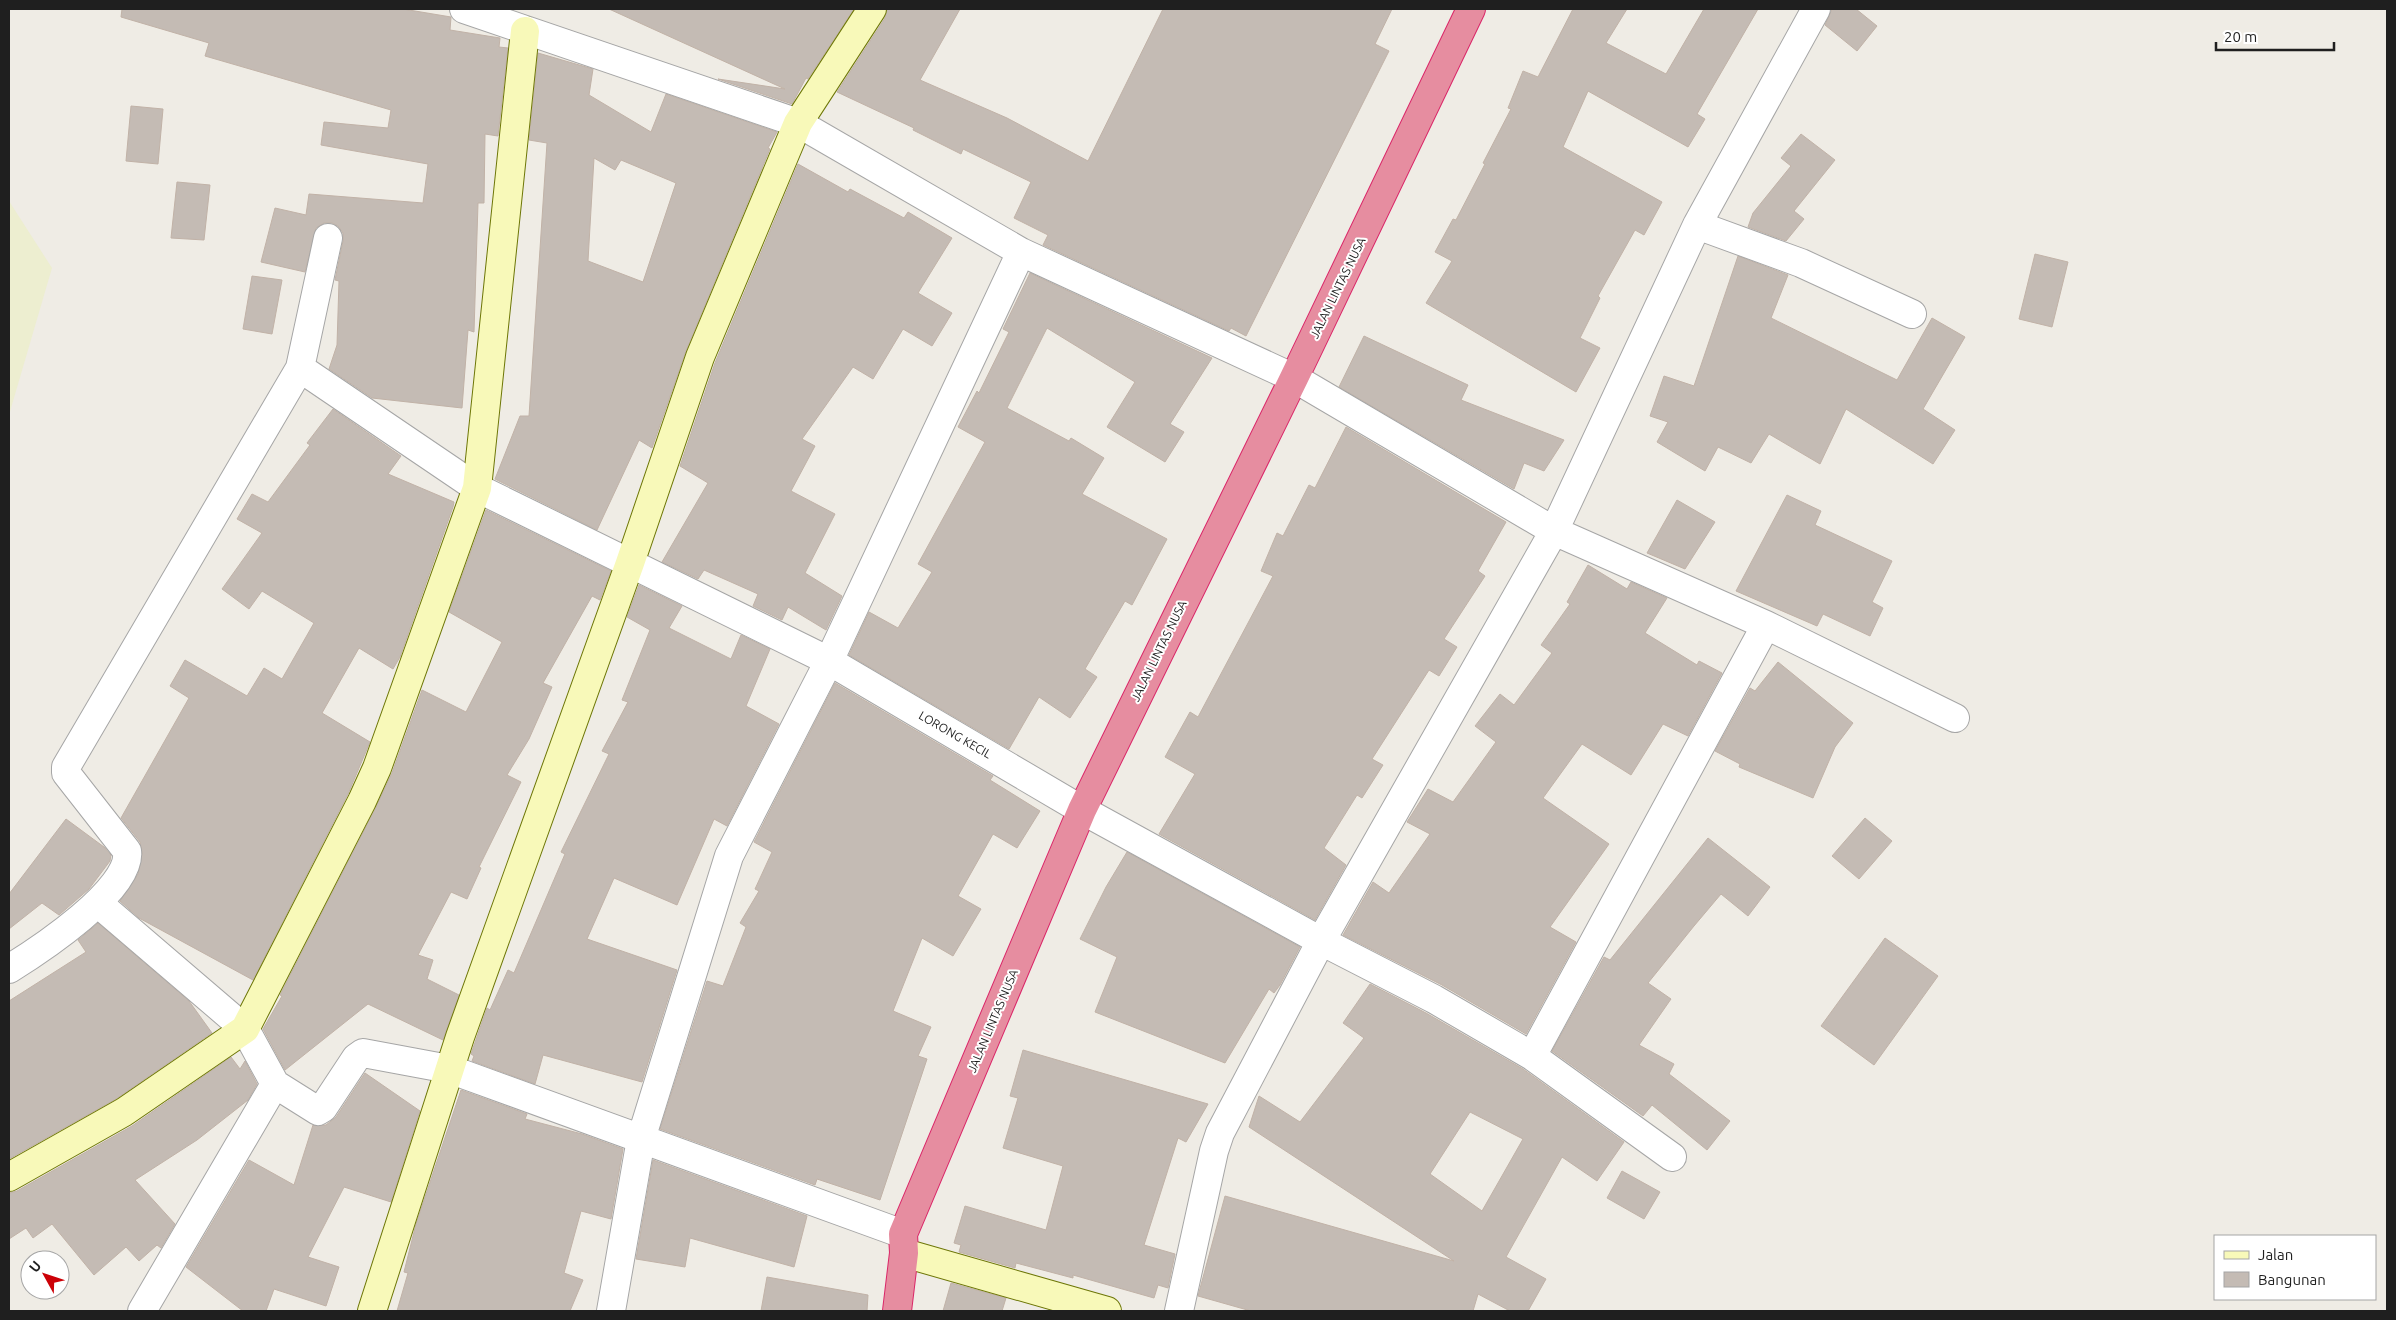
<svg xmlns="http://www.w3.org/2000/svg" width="2396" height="1320" font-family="Ubuntu,sans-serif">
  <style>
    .farmland { fill: #edeed0 }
    .building { fill: #c4bbb4; stroke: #c1b2a7; fill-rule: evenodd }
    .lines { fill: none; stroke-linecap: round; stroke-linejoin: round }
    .street-casing { stroke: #a6a6a6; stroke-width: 30 }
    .secondary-casing { stroke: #6d7606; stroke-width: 30 }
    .highway-casing { stroke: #da2668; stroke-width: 30 }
    .street { stroke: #fff; stroke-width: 28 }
    .secondary { stroke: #f8f9b9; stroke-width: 28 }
    .highway { stroke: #e68da0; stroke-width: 28 }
    .labels { text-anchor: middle; stroke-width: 4; stroke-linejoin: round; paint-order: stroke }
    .street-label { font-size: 12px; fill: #1f1f1f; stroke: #fff }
  </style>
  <rect width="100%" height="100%" fill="#efece5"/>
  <path class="farmland" d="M9 201 52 268 9 415Z"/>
  <path class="building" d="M122 9H403L451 17 450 30 500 38 499 47 508 48 498 136 485 134 484 203H478L474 332 468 330 462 408 372 398 329 369 337 345 339 281 335 280 343 241V233L338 226 332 223H324L316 228 305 272 261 262 275 208 306 215 309 194 423 203 428 164 321 145 324 122 388 128 391 110 205 56 209 43 121 17Z
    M609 9H854L808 79 806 78 792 104 718 79 785 89Z
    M887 9H960L920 80 1007 118 1088 161 1163 9H1392L1375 44 1389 51 1246 336 1231 328 1229 331 1043 245 1048 235 1014 218 1031 182 963 149 961 154 913 130 914 128 837 92 885 18Z
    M1573 9H1627L1606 43 1666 74 1704 9H1758L1697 114 1705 119 1688 147 1588 91 1563 147 1662 202 1644 235 1635 230 1598 296 1600 298 1580 338 1600 348 1576 392 1426 303 1452 261 1435 252 1453 219 1456 220 1485 164 1483 163 1511 109 1508 108 1523 71 1538 77Z
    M1832 9H1856L1877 26 1857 51 1825 25Z
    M538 53 593 69 589 95 651 132 666 94 777 132 768 148 770 149 686 351 652 448 639 440 597 530 495 479 520 416H529L547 143 529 140ZM594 158 615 170 621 160 676 183 643 282 588 261Z
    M131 106 163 109 158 164 126 161Z
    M1801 134 1835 160 1794 211 1804 219 1786 241 1748 227 1753 213 1791 166 1781 158Z
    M798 164 848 192 850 189 904 218 908 212 952 238 918 293 952 313 932 346 903 329 873 379 853 367 802 439 815 446 791 491 835 514 805 573 842 596 826 630 788 607 782 620 753 606 758 594 704 570 698 579 662 562 708 483 680 466 715 363Z
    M177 182 210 185 204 240 171 238Z
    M2035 254 2068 262 2052 327 2019 319Z
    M1738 256 1788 275 1771 318 1897 380 1932 318 1965 337 1923 409 1955 430 1933 464 1846 409 1820 464 1769 434 1751 463 1718 447 1705 471 1657 442 1668 422 1650 416 1664 376 1694 386Z
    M1030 273 1212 358 1170 424 1184 432 1165 462 1107 427 1135 382 1047 328 1007 408 1069 441 1071 438 1104 458 1082 494 1167 539 1132 605 1125 601 1085 669 1097 677 1070 718 1039 697 1009 749 849 655 869 612 898 628 932 572 918 564 985 442 958 427 977 391 979 393 1009 332 1003 329Z
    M252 276 282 280 272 334 243 329Z
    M1364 336 1468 385 1461 400 1564 440 1544 471 1524 463 1514 489 1339 387Z
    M333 409 401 456 388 474 454 502 453 507 400 657 393 669 359 648 322 713 370 742 348 794 253 980 139 918 120 901 138 874 142 853 140 842 121 818 189 698 170 686 185 660 247 696 264 668 282 679 314 623 262 591 249 609 222 589 262 533 237 519 252 494 268 502 310 445 307 443Z
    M1346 427 1506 522 1478 571 1485 576 1444 639 1457 647 1439 676 1429 670 1372 759 1383 765 1362 798 1357 795 1324 848 1346 865 1315 920 1159 834 1195 774 1165 757 1190 712 1198 717 1273 576 1261 571 1277 533 1283 536 1309 485 1315 488Z
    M1787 495 1821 511 1815 525 1892 561 1872 602 1883 608 1870 636 1823 614 1817 626 1736 591Z
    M1677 500 1715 522 1685 569 1647 553Z
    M486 510 611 571 600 600 592 596 543 683 552 687 529 739 507 775 521 782 479 867 481 868 467 899 451 892 418 955 433 960 427 979 459 995 443 1040 368 1004 285 1070 263 1029 282 996 280 995 376 807 392 773 422 690 466 712 502 642 449 612Z
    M1588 565 1627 589 1631 582 1667 598 1645 633 1697 665 1699 661 1722 673 1688 736 1663 724 1631 775 1582 744 1543 798 1609 844 1550 927 1576 942 1526 1034 1442 985 1343 935 1373 882 1389 893 1430 834 1407 822 1428 789 1453 802 1496 742 1475 726 1500 694 1514 705 1552 653 1541 645 1570 604 1567 602Z
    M639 585 682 606 669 628 731 659 741 635 770 649 746 706 779 724 727 826 714 819 677 905 614 878 587 939 677 970 642 1082 543 1055 535 1084 472 1061 474 1056 471 1054 487 1008 490 1010 508 970 514 973 565 854 561 852 609 754 602 751 628 702 622 700 650 630 627 617Z
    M1778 662 1853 723 1835 747 1813 798 1739 767 1740 764 1715 751 1750 688 1755 691Z
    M835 683 993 776 990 780 1040 811 1017 848 993 834 958 896 981 909 953 956 922 938 893 1011 931 1027 918 1056 927 1059 880 1200 817 1179 815 1185 660 1129 707 981 723 986 746 927 740 923 759 891 755 889 772 852 754 842Z
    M1865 818 1892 841 1859 879 1832 856Z
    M66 819 104 847 111 855 110 861 89 889 59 915 42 903 9 929V894Z
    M1708 838 1770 887 1748 916 1721 894 1694 926 1648 983 1671 999 1639 1045 1674 1064 1669 1074 1730 1121 1707 1150 1652 1105 1643 1116 1552 1051 1604 957 1610 960Z
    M1127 852 1300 947 1280 985 1274 993 1269 989 1225 1063 1095 1012 1117 957 1080 939 1106 887Z
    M98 923 189 1001 212 1033 116 1099 9 1159V1001L86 952 78 940Z
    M1885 938 1938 976 1874 1065 1821 1026Z
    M1370 984 1426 1013 1523 1069 1624 1142 1597 1181 1562 1157 1506 1257 1546 1279 1528 1311H1510L1478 1294 1473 1311H1251L1198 1296 1225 1196 1454 1261 1249 1127 1259 1096 1300 1122 1364 1038 1343 1023ZM1470 1112 1523 1139 1482 1211 1430 1174Z
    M1023 1050 1208 1104 1186 1142 1178 1138 1144 1245 1175 1254 1168 1288 1158 1285 1154 1298 1073 1275V1278L1016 1263 1015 1268 959 1252 961 1245 954 1243 965 1206 1046 1230 1063 1166 1003 1148 1018 1098 1010 1096Z
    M231 1057 240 1069 245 1061 257 1084 248 1100 197 1140 135 1180 175 1224 161 1248 157 1245 139 1261 126 1247 94 1275 52 1224 33 1238 26 1228 9 1239V1193L17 1191 132 1126Z
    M365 1073 420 1111 391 1202 344 1187 308 1257 339 1267 326 1306 274 1289 266 1311H243L186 1267 249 1160 294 1185 313 1125H326L336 1117Z
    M461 1090 527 1114 525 1119 582 1134 623 1149 611 1219 581 1211 564 1273 583 1280 570 1311H397L408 1273 404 1272 416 1224Z
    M653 1160 807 1216 794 1267 690 1238 685 1267 636 1259Z
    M1622 1171 1660 1192 1644 1219 1607 1198Z
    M767 1277 868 1295 867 1311H761Z
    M951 1283 1006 1298 1002 1311H943Z"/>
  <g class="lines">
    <defs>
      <path id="street" d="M464 9 798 123 1021 252 1294 378 1554 531 1766 625 1955 718
        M1697 225 1801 263 1912 314
        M328 238 300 368 477 488 829 661 1082 810 1321 941 1434 999 1532 1056 1672 1157
        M99 904 245 1029 275 1084 318 1111 323 1108 356 1058 363 1053 449 1069 903 1234
        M9 969C38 951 133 889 127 851L66 773V767L300 368
        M1532 1056 1766 625
        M142 1311 275 1084
        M611 1311 641 1139 729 856 829 661 1021 252
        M1179 1311 1214 1151 1220 1133 1321 941 1554 531 1697 225 1816 9"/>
      <path id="secondary" d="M9 1177 124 1112 245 1029 362 801 377 768 477 488 525 31
        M904 1253 1107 1311
        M372 1311 460 1037 630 563 700 357 798 123 872 9"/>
      <path id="highway" d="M897 1311 904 1253 903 1234 1082 810 1294 378 1471 9"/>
    </defs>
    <use href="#street" class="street-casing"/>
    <use href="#secondary" class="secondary-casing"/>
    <use href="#highway" class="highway-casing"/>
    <use href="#street" class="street"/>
    <use href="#secondary" class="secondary"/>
    <use href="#highway" class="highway"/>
  </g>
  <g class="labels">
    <g class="street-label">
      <text transform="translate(1338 288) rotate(-64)" y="4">JALAN LINTAS NUSA</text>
      <text transform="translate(1159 651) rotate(-64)" y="4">JALAN LINTAS NUSA</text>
      <text transform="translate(955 735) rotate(30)" y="4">LORONG KECIL</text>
      <text transform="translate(993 1021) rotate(-67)" y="4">JALAN LINTAS NUSA</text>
    </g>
  </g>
  <rect width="2396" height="1320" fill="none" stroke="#1f1f1f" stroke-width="20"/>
  <rect x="2214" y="1235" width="162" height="65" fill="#ffffff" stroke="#a5a5a5"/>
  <rect x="2224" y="1251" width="25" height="8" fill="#f8f9b9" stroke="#a5a5a5"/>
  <text x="2258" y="1260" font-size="15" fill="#1f1f1f">Jalan</text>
  <rect x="2224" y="1272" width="25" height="15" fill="#c4bbb4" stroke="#a5a5a5"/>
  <text x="2258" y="1285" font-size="15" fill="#1f1f1f">Bangunan</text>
  <g transform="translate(45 1275) rotate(310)"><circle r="24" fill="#ffffff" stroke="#a5a5a5"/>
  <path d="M0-4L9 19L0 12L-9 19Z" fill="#cc0107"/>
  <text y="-8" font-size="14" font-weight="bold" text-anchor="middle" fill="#1f1f1f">U</text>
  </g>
  <path d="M2216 42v8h118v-8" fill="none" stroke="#1f1f1f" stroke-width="2.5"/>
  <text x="2224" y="42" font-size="15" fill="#1f1f1f" stroke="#ffffff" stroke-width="4" paint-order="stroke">20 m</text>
</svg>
